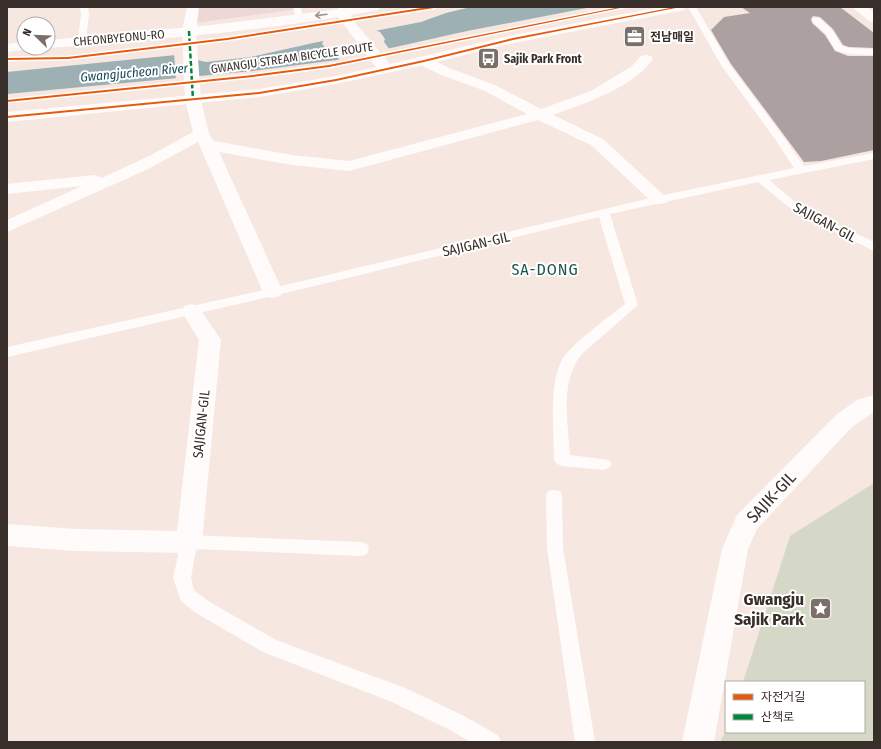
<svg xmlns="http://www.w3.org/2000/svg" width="881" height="749" font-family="'Fira Sans Condensed','Noto Sans KR',sans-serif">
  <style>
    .commercial { fill: #edd8d6 }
    .green { fill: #d5d8c7 }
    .water { fill: #9db0b4 }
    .pier { fill: #f7e7e1 }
    .building { fill: #aca0a0 }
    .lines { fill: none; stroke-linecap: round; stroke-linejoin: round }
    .lane { fill: #fefbfa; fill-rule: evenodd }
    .street { fill: #fefbfa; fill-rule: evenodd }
    .secondary { fill: #fefbfa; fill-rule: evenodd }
    .quiet { stroke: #00873e; stroke-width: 2.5; stroke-dasharray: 5 2.5; stroke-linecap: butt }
    .cycleway-casing { stroke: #fff; stroke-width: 3 }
    .cycleway { fill: #e8590c; fill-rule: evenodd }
    .oneway { stroke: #9b9492 }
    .labels { text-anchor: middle; stroke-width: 4; stroke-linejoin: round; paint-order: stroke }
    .far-poi-label { font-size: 12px; font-weight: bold; fill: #382e2a; stroke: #fff; text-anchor: start }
    .far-street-label { font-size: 12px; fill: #382e2a; stroke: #fff }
    .far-water-label { font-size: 13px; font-style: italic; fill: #154a54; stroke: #fff }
    .street-label { font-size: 14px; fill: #382e2a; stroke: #fff }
    .quarter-label { font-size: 16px; letter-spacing: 1px; fill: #1b544c; stroke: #fff }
    .near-street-label { font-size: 17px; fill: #382e2a; stroke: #fff }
    .near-poi-label { font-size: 17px; font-weight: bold; fill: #382e2a; stroke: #fff; text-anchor: end }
  </style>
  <rect width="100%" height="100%" fill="#f7e7e1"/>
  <path class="commercial" d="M213 7H313L195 23 197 8Z"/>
  <path class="green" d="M874 483V742H720L726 731 864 732V682H743L790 536Z"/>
  <path class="water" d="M471 7H592L467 31 337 60 253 71 7 94V72L176 55 206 62 251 57 313 43 421 22 446 13Z"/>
  <path class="pier" d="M372 29 380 32 385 39 384 42 390 50 340 61 335 53 329 51 322 44 324 39Z
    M174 53 184 54 195 78 176 80Z"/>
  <path class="building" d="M741 7H840L874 33V48L849 47 843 45 833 29 820 17 813 16 811 19 812 23 825 35 835 51 848 56H874V150L821 161 804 162 731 64 711 30 724 17 750 13Z"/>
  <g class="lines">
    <path class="lane" d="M80 7H88L89 14 86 41 82 44 78 41 81 14Z
      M293 7H301L303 18 302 20H296Z
      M688 7H696L730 65 782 135 804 166 874 153V159L769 180 794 201 814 214 874 242V251L806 218 786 205 758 182 610 214 638 305 583 353C559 380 568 422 570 455L609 460 612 464 609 468 604 470 562 466 557 464 554 460C554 431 548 383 563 358 574 342 609 317 625 304L599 217 273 296 7 357V347L273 288 659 196 794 168 775 139 721 65Z
      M813 18H819L832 30 842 46 849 48 874 49V55L848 54 835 50 826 34 813 22 812 20Z
      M554 490 560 491 562 496 563 548 595 742H575L547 548 546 496 548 491Z
      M189 535 361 542 367 544 369 549 367 554 361 556 196 549 191 578 194 590 208 601 276 640 405 688 462 715 498 735 501 742H471L448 729 392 702 263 652 196 613 181 601 173 578 181 542 183 537Z"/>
    <path class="street" d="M187 7H199L196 31 201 100 209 134 214 141 292 155 349 161 527 114 485 91 439 74 419 64 417 61 419 58 424 57 429 58 449 68 495 85 541 109 591 91 632 66 641 56 646 55 651 56 653 59C633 88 585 103 553 115L603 139 668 199 665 203 659 204 653 203 591 145 538 120 349 171 292 165 219 152 283 292 280 296 273 298 266 296 263 292 198 142 146 170 7 232V220L82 186 7 194V184L95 175 102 178 149 156 193 132 185 100 182 31Z
      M852 7H866L874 12V22L869 21Z
      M191 304 198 306 221 340 202 542 198 550 189 553 76 551 7 546V524L76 529 177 531 199 340 181 311 184 306Z
      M874 395V412L852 427 757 529 748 549 714 742H682L722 549 737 515 836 415 857 400Z"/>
    <path class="secondary" d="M338 7H380L378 10 351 15V18L390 64 513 35 660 7H686L684 10 680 11 513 43 424 65 336 84 259 97 7 122V112L259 89 336 76 376 67 338 17C242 33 145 40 48 48V40L211 25 333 10 338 9Z
      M24 42V48L29 49 7 52V44Z"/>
    <path class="quiet" d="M189 31 193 100"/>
    <defs>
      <path id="cycleway" d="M428 7H435L434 8 227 40 68 59 7 60V58L68 57 227 38Z
        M620 7H625L329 67 253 77 7 102V100L253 75 329 65Z
        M675 7H681L513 40 424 62 336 81 259 94 7 118V116L259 92 336 79 424 60 513 38Z"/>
    </defs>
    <use href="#cycleway" class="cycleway-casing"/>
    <use href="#cycleway" class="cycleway"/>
  </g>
  <defs><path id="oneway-shaft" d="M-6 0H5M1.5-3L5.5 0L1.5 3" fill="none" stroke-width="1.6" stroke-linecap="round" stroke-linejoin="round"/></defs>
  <use class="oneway" href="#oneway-shaft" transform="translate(321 15) rotate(173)"/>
  <defs>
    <symbol id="office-square" viewBox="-11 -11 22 22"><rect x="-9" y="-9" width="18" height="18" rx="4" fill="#7b6f6a" stroke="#fff"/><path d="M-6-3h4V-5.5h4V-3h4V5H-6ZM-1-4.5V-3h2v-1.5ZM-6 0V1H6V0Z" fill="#fff"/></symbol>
    <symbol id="bus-square" viewBox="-11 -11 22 22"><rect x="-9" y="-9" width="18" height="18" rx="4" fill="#7b6f6a" stroke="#fff"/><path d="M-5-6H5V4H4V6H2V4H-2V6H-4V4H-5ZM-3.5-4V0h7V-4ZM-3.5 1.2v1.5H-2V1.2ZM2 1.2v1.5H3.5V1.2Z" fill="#fff"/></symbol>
    <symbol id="sight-square" viewBox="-11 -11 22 22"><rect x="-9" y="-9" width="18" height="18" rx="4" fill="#7b6f6a" stroke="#fff"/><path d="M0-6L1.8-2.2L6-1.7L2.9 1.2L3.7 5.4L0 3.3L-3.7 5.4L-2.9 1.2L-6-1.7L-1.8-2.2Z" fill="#fff"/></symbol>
  </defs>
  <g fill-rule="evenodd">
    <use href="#office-square" x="622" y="24" width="25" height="25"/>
    <use href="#bus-square" x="476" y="46" width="25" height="25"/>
    <use href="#sight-square" x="808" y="596" width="25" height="25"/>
  </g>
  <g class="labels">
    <g class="far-poi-label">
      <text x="650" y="41">전남매일</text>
      <text x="504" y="63">Sajik Park Front</text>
    </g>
    <g class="far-street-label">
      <text transform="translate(119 38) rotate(-5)" y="4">CHEONBYEONU-RO</text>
      <text transform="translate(292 58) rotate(-8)" y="4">GWANGJU STREAM BICYCLE ROUTE</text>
    </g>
    <g class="far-water-label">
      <text transform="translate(134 72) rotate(-5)" y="5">Gwangjucheon River</text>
    </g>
    <g class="street-label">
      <text transform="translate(825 222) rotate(28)" y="5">SAJIGAN-GIL</text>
      <text transform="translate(476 244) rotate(-13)" y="5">SAJIGAN-GIL</text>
      <text transform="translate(201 424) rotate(-84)" y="5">SAJIGAN-GIL</text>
    </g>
    <g class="quarter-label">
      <text x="545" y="275">SA-DONG</text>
    </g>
    <g class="near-street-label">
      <text transform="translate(771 497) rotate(-47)" y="6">SAJIK-GIL</text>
    </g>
    <g class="near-poi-label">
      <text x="804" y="605">Gwangju<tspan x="804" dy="20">Sajik Park</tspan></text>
    </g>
  </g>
  <rect width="881" height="749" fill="none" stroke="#382e2a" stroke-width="16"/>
  <rect x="725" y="681" width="140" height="52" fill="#ffffff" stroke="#afabaa"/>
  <rect x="733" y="694" width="20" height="6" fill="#e8590c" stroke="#afabaa"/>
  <text x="761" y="701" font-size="12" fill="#382e2a">자전거길</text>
  <rect x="733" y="714" width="20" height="6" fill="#00873e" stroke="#afabaa"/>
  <text x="761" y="721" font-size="12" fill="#382e2a">산책로</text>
  <g transform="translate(36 36) rotate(293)"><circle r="19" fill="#ffffff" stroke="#afabaa"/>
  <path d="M0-3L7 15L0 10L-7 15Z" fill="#7b6f6a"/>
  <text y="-6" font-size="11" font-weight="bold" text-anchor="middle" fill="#382e2a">N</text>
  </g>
</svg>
